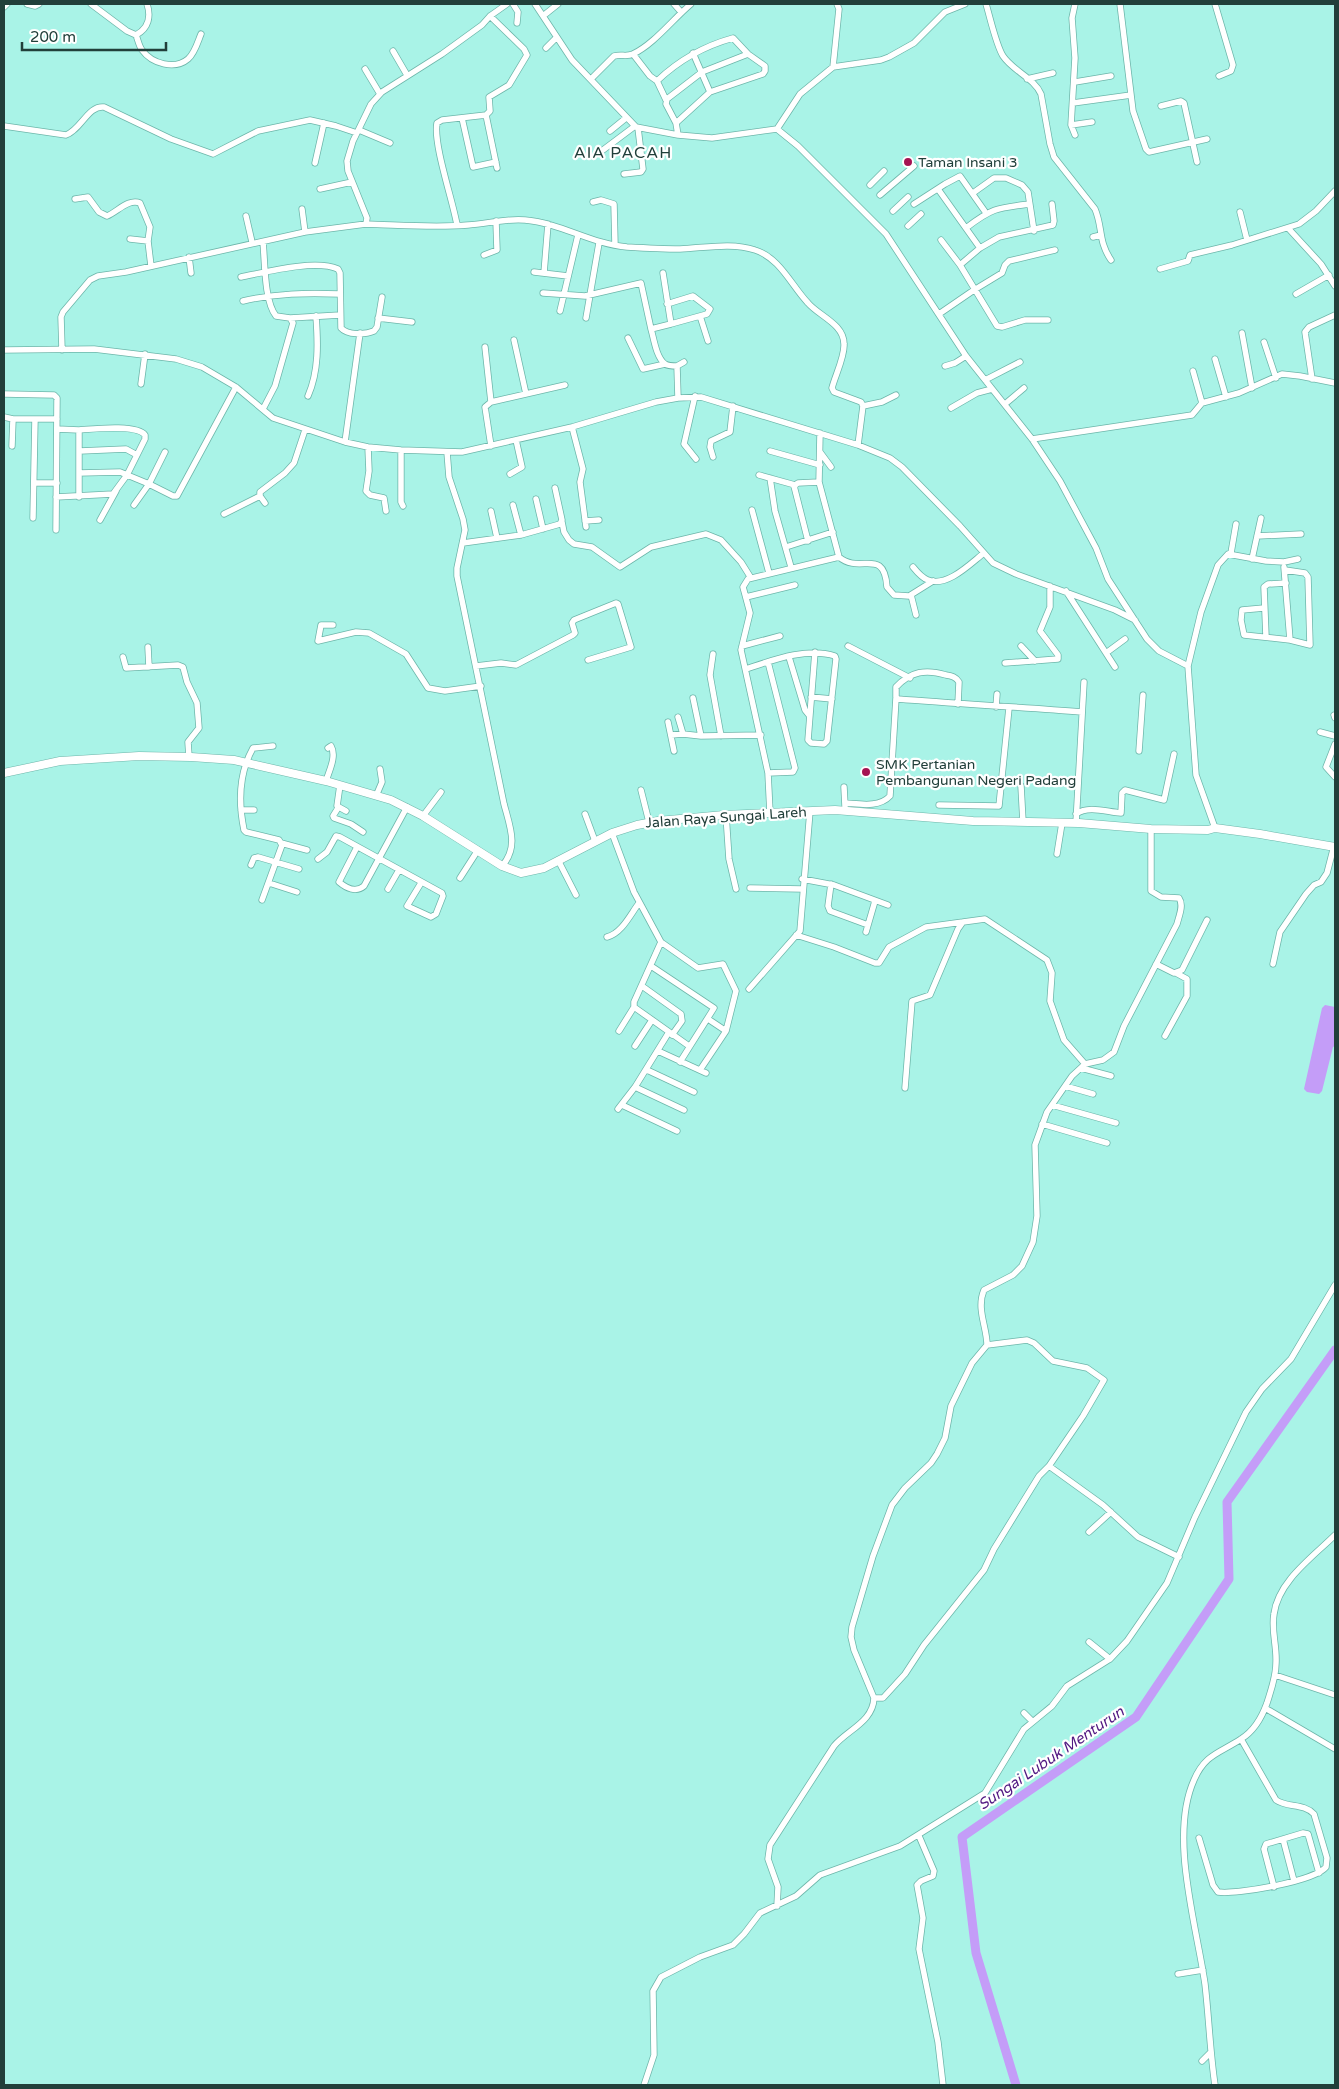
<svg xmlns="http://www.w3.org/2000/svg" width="1339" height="2089" font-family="'Varela Round',sans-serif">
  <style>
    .water { fill: #c49df8 }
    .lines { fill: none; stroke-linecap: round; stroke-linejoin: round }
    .river { stroke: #c49df8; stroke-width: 9 }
    .street-casing { stroke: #6db6aa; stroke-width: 7 }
    .secondary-casing { stroke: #6db6aa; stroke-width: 9 }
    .street { stroke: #fff; stroke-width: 5.5 }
    .secondary { stroke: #fff; stroke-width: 8 }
    .poi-dot { fill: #a51352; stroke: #fff; stroke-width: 2 }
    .labels { text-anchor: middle; stroke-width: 4.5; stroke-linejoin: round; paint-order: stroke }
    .poi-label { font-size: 14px; fill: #213f3a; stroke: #fff; text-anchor: start }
    .street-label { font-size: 14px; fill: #213f3a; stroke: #fff }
    .water-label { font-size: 15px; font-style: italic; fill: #511882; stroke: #fff }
    .quarter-label { font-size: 16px; letter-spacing: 1px; fill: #213f3a; stroke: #fff }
  </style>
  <rect width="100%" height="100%" fill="#a9f3e7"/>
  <path class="water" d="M1325 1005 1335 1007V1046L1333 1047 1322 1091 1319 1094 1307 1092 1304 1089 1322 1008Z"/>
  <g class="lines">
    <path class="river" d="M1016 2085 976 1953 962 1837 1136 1717 1229 1579 1227 1502 1335 1350"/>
    <defs>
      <path id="street" d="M27 4 35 6 39 4
        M91 4 127 31 136 35C138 40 139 46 142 50 152 64 175 70 188 59 195 53 198 41 201 34
        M513 4 518 12 517 23
        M535 4 572 60 636 127 678 135 712 138 777 129 798 146 886 234 966 356 1032 439 1060 481 1096 548 1108 579 1147 639 1159 651 1188 666
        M674 4 681 12
        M986 4C990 17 996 45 1003 56 1013 71 1034 78 1041 94L1050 144 1054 157 1095 209C1103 228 1098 241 1111 260
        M1120 4 1133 111 1146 149 1149 152 1207 139
        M1215 4 1233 65 1231 71 1219 76
        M4 7 7 4
        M543 16 558 4
        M136 35C149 28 151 16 147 4
        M546 48 556 38
        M393 51 407 75
        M633 54 650 76 657 81 666 100
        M833 67 839 9 837 4
        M365 69 380 94
        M591 79 614 56C621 54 627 57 633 54 654 44 673 19 691 4
        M1027 79 1053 73
        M657 81C679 60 704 46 733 38L748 54 765 66V71L763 74 710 92
        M1075 82 1111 76
        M1073 103 1131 95
        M1161 106 1181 101 1184 103 1197 162
        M486 115 490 111 489 97 509 85 527 55 524 49 490 16
        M462 118 473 167 496 162
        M676 123 710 92 693 53
        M1071 125 1092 122
        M4 126 66 135C81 130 88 105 104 107L171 139 213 154 258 131 310 120 336 126 357 133
        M777 129 800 94 833 67 881 60 889 57 914 43 945 12 965 4
        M359 130 390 143
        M610 131 626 118
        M678 135 676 123 666 104 667 99 702 72 748 54
        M1075 135 1071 125 1075 58 1072 18 1075 4
        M603 150 635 126
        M315 163 324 123
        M624 174 641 172 643 169 638 128
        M870 185 884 171
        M320 189 352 182
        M938 189 980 248 960 265 997 326 1002 327 1025 320H1048
        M973 193 994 178H1006L1022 185 1028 192 1034 231
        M880 195 914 166
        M75 199 88 197 99 212 107 216C117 212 129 198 140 203L150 227 148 241 151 266
        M593 202 601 200 614 204 615 245
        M914 204 945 184 960 176 986 213
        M302 209 305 232
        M893 211 908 197
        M1240 212 1247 240
        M246 216 252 242
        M366 224C400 225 435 228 468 225 487 224 506 218 525 220 561 223 591 244 627 247 644 248 663 249 680 249 704 248 732 242 755 250 780 258 791 285 808 303 819 316 844 324 844 344 845 356 835 376 832 388L834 392 861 402 863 406 858 445
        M457 225C453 201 433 144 437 123L442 120 486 115 497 168
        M908 226 921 214
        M966 228C992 208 997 208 1029 204
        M1288 228 1321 264 1335 286
        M1093 237 1101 235
        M130 239 148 241
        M941 240 960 265
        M263 242C265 261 264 301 276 316L290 318 293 323 275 386 263 409
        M980 248 999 237 1053 225 1054 221 1052 204
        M484 255 497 250 496 221
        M189 257 191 273
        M1160 269 1188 261 1190 255 1232 245 1299 224 1316 211 1335 191
        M534 272 568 276
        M544 273 548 224
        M241 277C266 272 315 259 338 269L340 273 341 328C347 335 365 335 374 331L377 327 382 297
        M543 293 585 296 641 283 651 329 671 324 663 273
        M1296 294 1329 275
        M243 301C276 293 307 293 340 294
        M667 304 693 296 710 309 707 314 671 324
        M560 311 578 235
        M939 314 974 290 1002 273 1005 265 1009 261 1055 250
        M700 316 708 341
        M290 318 340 315
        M378 318 412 322
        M586 318 599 243
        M651 329C654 339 656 357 665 364 668 366 673 366 677 366L678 398
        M1242 333 1252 388
        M628 338 643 369 665 364
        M514 340 526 394
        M1264 342 1276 378
        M485 347 491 402 485 407 491 446
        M4 350 94 349 176 359 202 367 236 387 273 418 345 442 368 447 401 450 462 452 572 427 656 402 678 398 701 397 858 445 890 458 902 467 960 526 993 563 1016 574 1115 610 1135 620
        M62 350 61 317 63 312 90 280 98 276 126 272 305 232 366 224 367 218 348 171 347 161 353 141 371 104 382 92 442 54 482 25 490 16 507 4
        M1215 359 1226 397
        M677 366 684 362
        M945 366 955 363 966 356
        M1193 371 1202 403 1239 393 1282 374 1300 376 1335 383
        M1312 379 1305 332 1309 327 1335 315
        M985 380 1020 362
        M141 384 145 354
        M4 394 54 395 57 398 56 530
        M308 396C319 371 318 343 316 316
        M695 396 684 444 696 459
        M491 402 565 385
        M1005 404 1024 388
        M863 406 882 402 896 395
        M951 408 977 393 992 389
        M4 417 13 419H57
        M572 427 583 469 580 482 586 527
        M57 429 79 430V497
        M820 433 819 482 839 557C860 575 884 546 887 587L894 595 909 596 933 581
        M1032 439 1192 415 1202 403
        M345 442 360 333
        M12 446 13 419
        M368 447 369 471 366 491 370 495 384 498 386 511
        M401 450V502L403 506
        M80 451 126 449 137 455
        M770 451 820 465
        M447 452 449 477 463 519 465 530 457 568V576L504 804C510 827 519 847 502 866
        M820 452 831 467
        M713 457 710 447 711 441 730 432 733 406
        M79 473 120 472 149 484 173 496H177L236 387
        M510 474 522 467 516 440
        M759 475 795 485
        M770 478 775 511 791 567
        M34 483H57
        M56 497 113 494 127 475 145 439V435C137 424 93 429 79 430
        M536 499 543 529
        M265 503 260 496V492L285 473 294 463 305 430
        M134 505 149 484 165 452
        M513 505 521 535
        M752 510 769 573
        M491 511 497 538
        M224 514 260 496
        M33 518 35 419
        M100 520 116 491
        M585 521 599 520
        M562 522 564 532 569 540 574 544 592 547 620 567 651 547 706 534 721 540 741 562 751 578
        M1257 536 1301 534
        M808 541 794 486 798 483 819 482
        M463 543 521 535 560 524 562 520 555 488
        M786 547 833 532
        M1231 553 1236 524
        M1252 559 1261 518
        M913 567C917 572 922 578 928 580 947 588 971 563 984 553
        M1284 567 1290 640
        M1066 591 1115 667
        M911 595 916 615
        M746 597 795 585
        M1264 608 1242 610 1241 620 1244 635 1290 640 1310 645 1308 577 1305 573 1285 570
        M333 625H321L318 641 356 632 369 633 406 654 428 688 445 691 481 686
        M1266 637 1264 587 1268 584 1286 583
        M742 646 780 636
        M848 646 910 678
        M1021 646 1035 661
        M148 647 149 667
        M1106 653 1125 639
        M713 654 710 675 721 736
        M123 657 126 668 178 665 183 667 187 682 197 703 199 728 188 742 189 757
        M789 657 805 710 809 715
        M1005 663 1058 659V655L1040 631 1050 607V586
        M476 666 501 663 516 665 573 635 575 633 572 623 574 620 616 603 618 604 631 647 588 660
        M746 669C773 660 807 647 835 656L836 659 827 741 824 744 811 743 808 740 815 652
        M811 697 832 699
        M693 698 701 736
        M958 704 959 682C956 677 952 676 946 675 926 669 911 671 896 687V697L898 699C960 704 1021 707 1082 712
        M996 707 997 694
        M1334 715 1335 718
        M678 717 683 734
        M668 722 674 751
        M1320 732 1335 736
        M671 735 683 734 701 736 761 735
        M1335 744 1326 767 1335 777
        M1139 751 1143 695
        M768 773 793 772 795 768 768 662
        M326 781C329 771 337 756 331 746L328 748
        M340 785 337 806 346 811
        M1021 786 1023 822
        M844 787 845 806
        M641 790 649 822
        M376 796 382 782 380 769
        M845 803C860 804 879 808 890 796L896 698
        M939 805 999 806 1009 708
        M338 808 333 816 334 818 351 824 363 832
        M241 810H254
        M770 813 768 773 741 650 750 613 743 587 748 579 839 557
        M585 814 595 841
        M1076 814C1089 805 1106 812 1121 813L1122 793 1125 790 1164 800 1174 754
        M726 815 729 859 736 889
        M423 816 441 792
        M1076 823 1084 682
        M1215 828 1196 775 1188 666 1201 612 1218 565 1228 554 1266 561 1284 562 1298 559
        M612 833 634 892 661 942 698 968 723 964 736 991 726 1031 700 1070
        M281 843 307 850
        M357 847 339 882C346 888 356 893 364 886L407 807
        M1057 854 1062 823
        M318 859 327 852 336 836 340 837 442 893 443 896 436 914 431 917 407 906 421 883
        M558 860 576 895
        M251 865 254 858 258 857 299 869
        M460 878 478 850
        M802 879 834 885 888 905
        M269 883 297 892
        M831 884 828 906 830 911 868 925
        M750 888 802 889
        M388 889 399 870
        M262 900 282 845 279 840 246 832 244 830C238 801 239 773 253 748L273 746
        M866 932 875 901
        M796 935 834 947 875 963H879L889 947 926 927 963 922
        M607 937C622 933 630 915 639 903
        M661 942 634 1002V1007L689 1046
        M1156 964 1174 973 1182 970 1207 920
        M1273 964 1280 932 1306 894 1314 885 1321 882 1327 873 1334 846
        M651 966 714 1008 680 1062
        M642 986 681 1014 682 1021 672 1035
        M749 989 800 931 810 811
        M708 1019 726 1031
        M619 1031 634 1007
        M1165 1036 1187 996V979L1176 973
        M635 1046 652 1020
        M658 1051 706 1073
        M1081 1068 1111 1076
        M647 1070 694 1092
        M1065 1086 1093 1094
        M635 1087 684 1110
        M905 1088 912 1001 930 995 958 929 963 922 985 919 1047 960 1052 973 1050 1001 1064 1040 1085 1064
        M622 1105 677 1131
        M1052 1105 1116 1123
        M618 1109 635 1087 669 1032
        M1042 1124 1107 1143
        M987 1345 1027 1340 1034 1343 1053 1361 1087 1368 1104 1380 1083 1416 1049 1466 1103 1505 1138 1537 1179 1557
        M1089 1532 1111 1512
        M1089 1642 1110 1659
        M1275 1675 1335 1695
        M874 1698H883L905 1674 924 1645 984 1570 994 1549 1039 1476 1049 1466
        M1265 1708 1335 1749
        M1024 1713 1032 1721
        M919 1836 934 1871 933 1876 921 1881 917 1885 923 1918 919 1949 938 2042 943 2085
        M1199 1838 1213 1885 1218 1892C1236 1895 1315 1881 1326 1867L1327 1858 1314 1814C1304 1803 1287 1808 1276 1800L1241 1739
        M1283 1839 1294 1881
        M1274 1887 1264 1849 1266 1844 1303 1833 1308 1834 1319 1873
        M777 1906 778 1887 768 1859 770 1845 834 1746C847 1730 873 1722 874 1698L854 1650 851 1637 852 1627 873 1556 892 1505 905 1488 931 1463 937 1454 945 1438 951 1406 972 1363 987 1345C987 1327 976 1309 984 1290L1013 1275 1022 1266 1033 1242 1037 1216 1035 1145 1047 1112 1072 1076 1085 1064 1103 1060 1114 1052 1124 1026 1177 924C1179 916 1184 905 1179 898L1161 897 1151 891V829
        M1178 1974 1203 1970
        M1202 2061 1210 2053
        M644 2085 654 2055 653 1991 661 1977 700 1957 733 1945 744 1934 760 1913 796 1896 820 1875 900 1846 985 1793 1024 1729 1052 1706 1067 1686 1110 1659 1127 1641 1167 1583 1195 1517 1246 1412 1262 1389 1291 1359 1335 1285
        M1215 2085C1210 2052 1209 2018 1205 1984 1196 1923 1169 1836 1194 1780 1205 1754 1220 1753 1241 1739 1254 1731 1262 1717 1267 1703 1271 1690 1276 1677 1276 1663 1277 1646 1271 1630 1274 1614 1278 1581 1314 1556 1335 1535"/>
      <path id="secondary" d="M4 773 60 761 139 756 191 757 234 760 326 781 391 800 423 816 502 866 521 873 544 868 612 833 637 825 658 821 724 815 835 810 973 821 1079 823 1151 829 1208 830 1215 828 1260 834 1335 847"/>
    </defs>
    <use href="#street" class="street-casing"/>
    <use href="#secondary" class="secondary-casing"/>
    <use href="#street" class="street"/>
    <use href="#secondary" class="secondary"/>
  </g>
  <g class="poi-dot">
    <circle cx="908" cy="162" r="5"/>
    <circle cx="866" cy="772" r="5"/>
  </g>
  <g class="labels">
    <g class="poi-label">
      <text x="918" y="167">Taman Insani 3</text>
      <text x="876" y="769">SMK Pertanian<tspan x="876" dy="16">Pembangunan Negeri Padang</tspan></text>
    </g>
    <g class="street-label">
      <text transform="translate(726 817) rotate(-4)" y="5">Jalan Raya Sungai Lareh</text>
    </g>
    <g class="water-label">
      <text transform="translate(1051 1758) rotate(-34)" y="5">Sungai Lubuk Menturun</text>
    </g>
    <g class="quarter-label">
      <text x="623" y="158">AIA PACAH</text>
    </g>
  </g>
  <rect width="1339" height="2089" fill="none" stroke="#213f3a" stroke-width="10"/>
  <path d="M22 42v8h144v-8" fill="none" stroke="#213f3a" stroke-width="2.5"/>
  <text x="30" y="42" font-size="15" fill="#213f3a" stroke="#ffffff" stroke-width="4" paint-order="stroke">200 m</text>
</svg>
